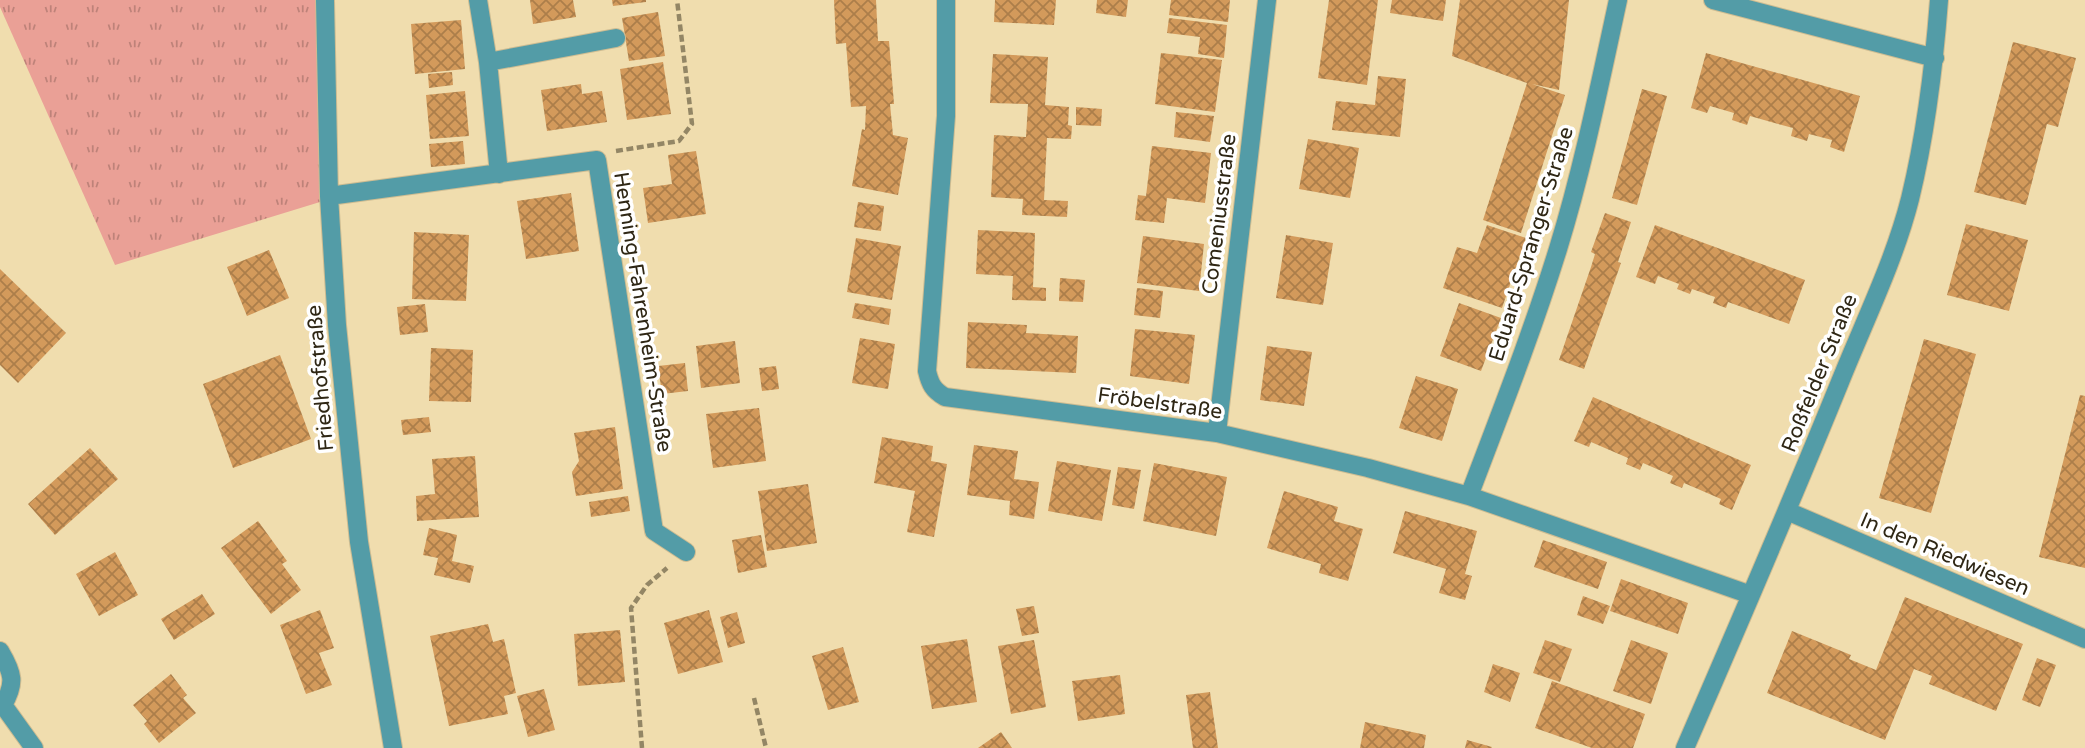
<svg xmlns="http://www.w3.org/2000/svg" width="2085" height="748" font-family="'Varela Round',sans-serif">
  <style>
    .grass { fill: url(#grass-tufts) }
    .building { fill: url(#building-cross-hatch) }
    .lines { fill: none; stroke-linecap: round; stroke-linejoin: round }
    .minor-casing { stroke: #cdbc92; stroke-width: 20 }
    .path { stroke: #938665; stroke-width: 4.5; stroke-dasharray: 7 3.5; stroke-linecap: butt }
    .minor { stroke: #539ca7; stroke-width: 18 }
    .labels { text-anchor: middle; stroke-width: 7; stroke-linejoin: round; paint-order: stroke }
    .street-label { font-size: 21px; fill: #2f2715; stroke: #fff }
  </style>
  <defs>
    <pattern id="grass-tufts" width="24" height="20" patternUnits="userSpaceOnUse" patternTransform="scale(1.75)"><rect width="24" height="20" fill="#eaa096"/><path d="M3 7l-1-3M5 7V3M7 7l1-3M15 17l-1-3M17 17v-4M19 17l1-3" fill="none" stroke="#be8279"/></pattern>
    <pattern id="building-cross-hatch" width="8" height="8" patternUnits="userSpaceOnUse" patternTransform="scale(1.75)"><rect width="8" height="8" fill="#d39a5b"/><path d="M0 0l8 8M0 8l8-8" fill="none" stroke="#ac7e4a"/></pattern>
  </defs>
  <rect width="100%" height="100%" fill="#f0ddae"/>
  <path class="grass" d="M0 0H316L320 202 115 265 0 7Z"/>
  <path class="building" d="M530 0H573L576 17 533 24Z
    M612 0H646V2L613 6Z
    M834 0H876L878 41H889L894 104H890L893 135 908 138 898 195 852 186 862 129 865 130 866 106 851 107 846 43 836 44Z
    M995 0H1056L1054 25 994 22Z
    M1097 0H1128L1126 17 1096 13Z
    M1171 0H1230L1228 22 1169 15Z
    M1329 0H1378L1367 85 1318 78Z
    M1392 0H1446L1443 21 1390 13Z
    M1460 0H1569L1559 90 1532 84 1565 95 1521 233 1483 220 1527 83 1452 56Z
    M658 12 665 56 629 61 622 18Z
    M1169 18 1227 25 1224 58 1198 54 1200 37 1167 33Z
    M461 20 465 69 415 74 411 24Z
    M2013 42 2076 58 2058 127 2047 124 2026 205 1974 192Z
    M1161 53 1222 60 1215 112 1155 104Z
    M1706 53 1860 96 1844 152 1830 147 1832 140 1809 134 1807 141 1791 136 1793 128 1771 122 1750 116 1747 125 1732 120 1734 113 1710 106 1707 113 1691 108Z
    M993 54 1048 57 1045 105 1069 107 1068 125 1072 126 1071 139 1047 138 1044 200 1068 201 1067 217 1022 215 1023 199 991 197 994 135 1026 137 1028 104 990 103Z
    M663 62 671 114 627 120 620 69Z
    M452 72 453 85 429 88 428 74Z
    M1378 76 1406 79 1400 137 1332 130 1336 101 1375 105Z
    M581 84 582 94 602 91 607 122 547 131 541 90Z
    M1642 89 1667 96 1637 205 1612 198Z
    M465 91 469 136 430 139 426 95Z
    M1076 107 1102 109 1101 126 1076 125Z
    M1176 112 1214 116 1210 142 1174 137Z
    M1308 139 1359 148 1350 198 1299 189Z
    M463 141 465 164 431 167 429 144Z
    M1152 146 1211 153 1205 203 1167 198 1164 223 1135 220 1138 195 1146 196Z
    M696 151 706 214 648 223 643 188 672 184 668 155Z
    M571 193 579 251 526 259 517 201Z
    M858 202 884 206 881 231 854 227Z
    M1605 213 1631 222 1618 262 1621 263 1584 369 1559 360 1591 267 1595 254 1591 252Z
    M1966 224 2028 240 2009 311 1947 295Z
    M1487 225 1526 238 1502 308 1443 288 1457 247 1477 253Z
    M1655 225 1805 280 1789 324 1728 302 1726 308 1713 303 1715 297 1692 289 1690 294 1677 289 1679 284 1658 276 1655 284 1636 277Z
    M978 230 1035 233 1033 287 1046 288V301L1012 300 1013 276 976 274Z
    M414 232 469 235 466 301 412 299Z
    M1286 235 1333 243 1323 305 1276 298Z
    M1143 236 1204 244 1199 291 1137 283Z
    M856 238 901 246 892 300 847 292Z
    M269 250 289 298 247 316 227 267Z
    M0 269 66 333 18 383 0 365Z
    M1060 278 1085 280 1083 302 1059 301Z
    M1137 288 1163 291 1160 318 1134 315Z
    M855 303 891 309 889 325 852 318Z
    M1459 303 1501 318 1481 371 1440 356Z
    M425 304 428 332 400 335 397 307Z
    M968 322 1027 325 1026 333 1078 336 1076 373 966 368Z
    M1135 329 1195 335 1189 384 1130 376Z
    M860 338 895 344 888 389 852 383Z
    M1924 339 1976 354 1931 513 1879 498Z
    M735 341 740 383 701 388 696 346Z
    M1267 346 1312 352 1304 406 1260 400Z
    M431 348 473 350 471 402 429 401Z
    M280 355 311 439 233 468 203 384Z
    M685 363 688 391 662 394 658 366Z
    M776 366 779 389 762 391 759 368Z
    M1416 376 1458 389 1442 441 1399 428Z
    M2080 395 2085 396V568L2039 557Z
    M1593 397 1751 465 1732 510 1719 504 1721 499 1684 483 1682 488 1670 483 1673 476 1643 463 1640 470 1626 464 1628 458 1591 442 1589 447 1574 441Z
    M759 408 766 461 713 468 706 414Z
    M429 417 431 432 403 435 401 420Z
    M615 427 623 489 576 496 572 472 579 461 574 433Z
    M882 437 933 446 931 461 947 464 934 537 907 532 915 491 874 483Z
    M974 445 1018 451 1014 479 1039 482 1034 519 1009 515 1010 501 967 495Z
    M90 448 118 479 55 535 28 504Z
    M475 456 479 517 417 521 416 496 435 494 432 459Z
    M1057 461 1111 470 1102 521 1048 511Z
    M1154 463 1227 477 1216 536 1143 521Z
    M1118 467 1141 470 1134 509 1112 505Z
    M808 484 817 543 767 551 758 491Z
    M1284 491 1338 507 1334 521 1363 529 1348 581 1319 573 1321 564 1267 548Z
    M628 496 630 511 591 517 589 502Z
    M1405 511 1477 531 1465 574 1472 576 1465 600 1439 593 1446 569 1393 553Z
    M258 521 287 561 282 564 301 590 271 614 221 548Z
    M429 528 457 535 452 561 474 566 470 583 434 575 438 558 423 555Z
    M761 535 767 567 738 573 732 540Z
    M1543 540 1607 562 1598 589 1534 567Z
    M115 552 138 595 99 616 76 574Z
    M1621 579 1688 603 1678 634 1610 611Z
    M202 594 215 614 174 640 161 619Z
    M1583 596 1610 606 1603 624 1577 615Z
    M1905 597 2023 644 1996 711 1929 684 1932 676 1914 669 1885 740 1767 693 1792 631 1851 655 1849 659 1876 670Z
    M1034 606 1039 633 1022 636 1016 609Z
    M320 610 334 648 319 653 332 685 306 694 280 625Z
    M709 610 723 662 678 674 664 623Z
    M737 612 745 643 728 648 720 617Z
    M488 624 493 642 504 639 516 693 504 696 508 714 449 726 430 636Z
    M620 630 625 682 578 686 574 634Z
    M967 639 977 702 932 709 921 646Z
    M1034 640 1046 707 1011 714 998 646Z
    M1545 640 1572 649 1560 682 1533 673Z
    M1631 640 1668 653 1651 704 1613 691Z
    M843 647 859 702 828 710 812 656Z
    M2037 658 2056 665 2040 707 2022 700Z
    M1493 664 1520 673 1510 702 1484 692Z
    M171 674 187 695 183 698 196 713 159 743 144 724 147 721 133 705Z
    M1120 675 1125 714 1078 721 1072 681Z
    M1552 681 1645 714 1633 748H1592L1535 728Z
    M544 689 555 730 528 737 517 696Z
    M1210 692 1218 748H1193L1186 695Z
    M1365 722 1426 735 1424 748H1360Z
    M1001 732 1012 748H978Z
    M1467 740 1492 747 1491 748H1465Z"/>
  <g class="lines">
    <defs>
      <path id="minor" d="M325 0 329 196 337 325 359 542 393 748
        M478 0 488 62 499 174
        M946 0V116L927 371C930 384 933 390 945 397L1217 433 1368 468 1469 496 1751 595
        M1713 0 1935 58
        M488 62 616 38
        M329 196 597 160 654 531 686 552
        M1217 433 1267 0
        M1469 496C1500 414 1532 333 1558 249 1583 168 1600 83 1618 0
        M1787 511 2085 639
        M0 651C13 673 16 683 3 705L34 748
        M1685 748C1738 626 1790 505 1840 382 1864 322 1894 262 1910 199 1926 133 1934 67 1939 0"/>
    </defs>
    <use href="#minor" class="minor-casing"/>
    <path class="path" d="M616 151 679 141 692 124 677 0
      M754 698 766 748
      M642 748 631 608 647 585 667 568"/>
    <use href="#minor" class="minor"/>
  </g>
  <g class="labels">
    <g class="street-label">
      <text transform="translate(1219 214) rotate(-83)" y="7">Comeniusstraße</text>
      <text transform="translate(1531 244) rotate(-73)" y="7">Eduard-Spranger-Straße</text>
      <text transform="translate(643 312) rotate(81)" y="7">Henning-Fahrenheim-Straße</text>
      <text transform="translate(1819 373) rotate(-68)" y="7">Roßfelder Straße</text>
      <text transform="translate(320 378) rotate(-95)" y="7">Friedhofstraße</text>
      <text transform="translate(1160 403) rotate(8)" y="7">Fröbelstraße</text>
      <text transform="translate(1945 554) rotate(23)" y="7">In den Riedwiesen</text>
    </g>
  </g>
</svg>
